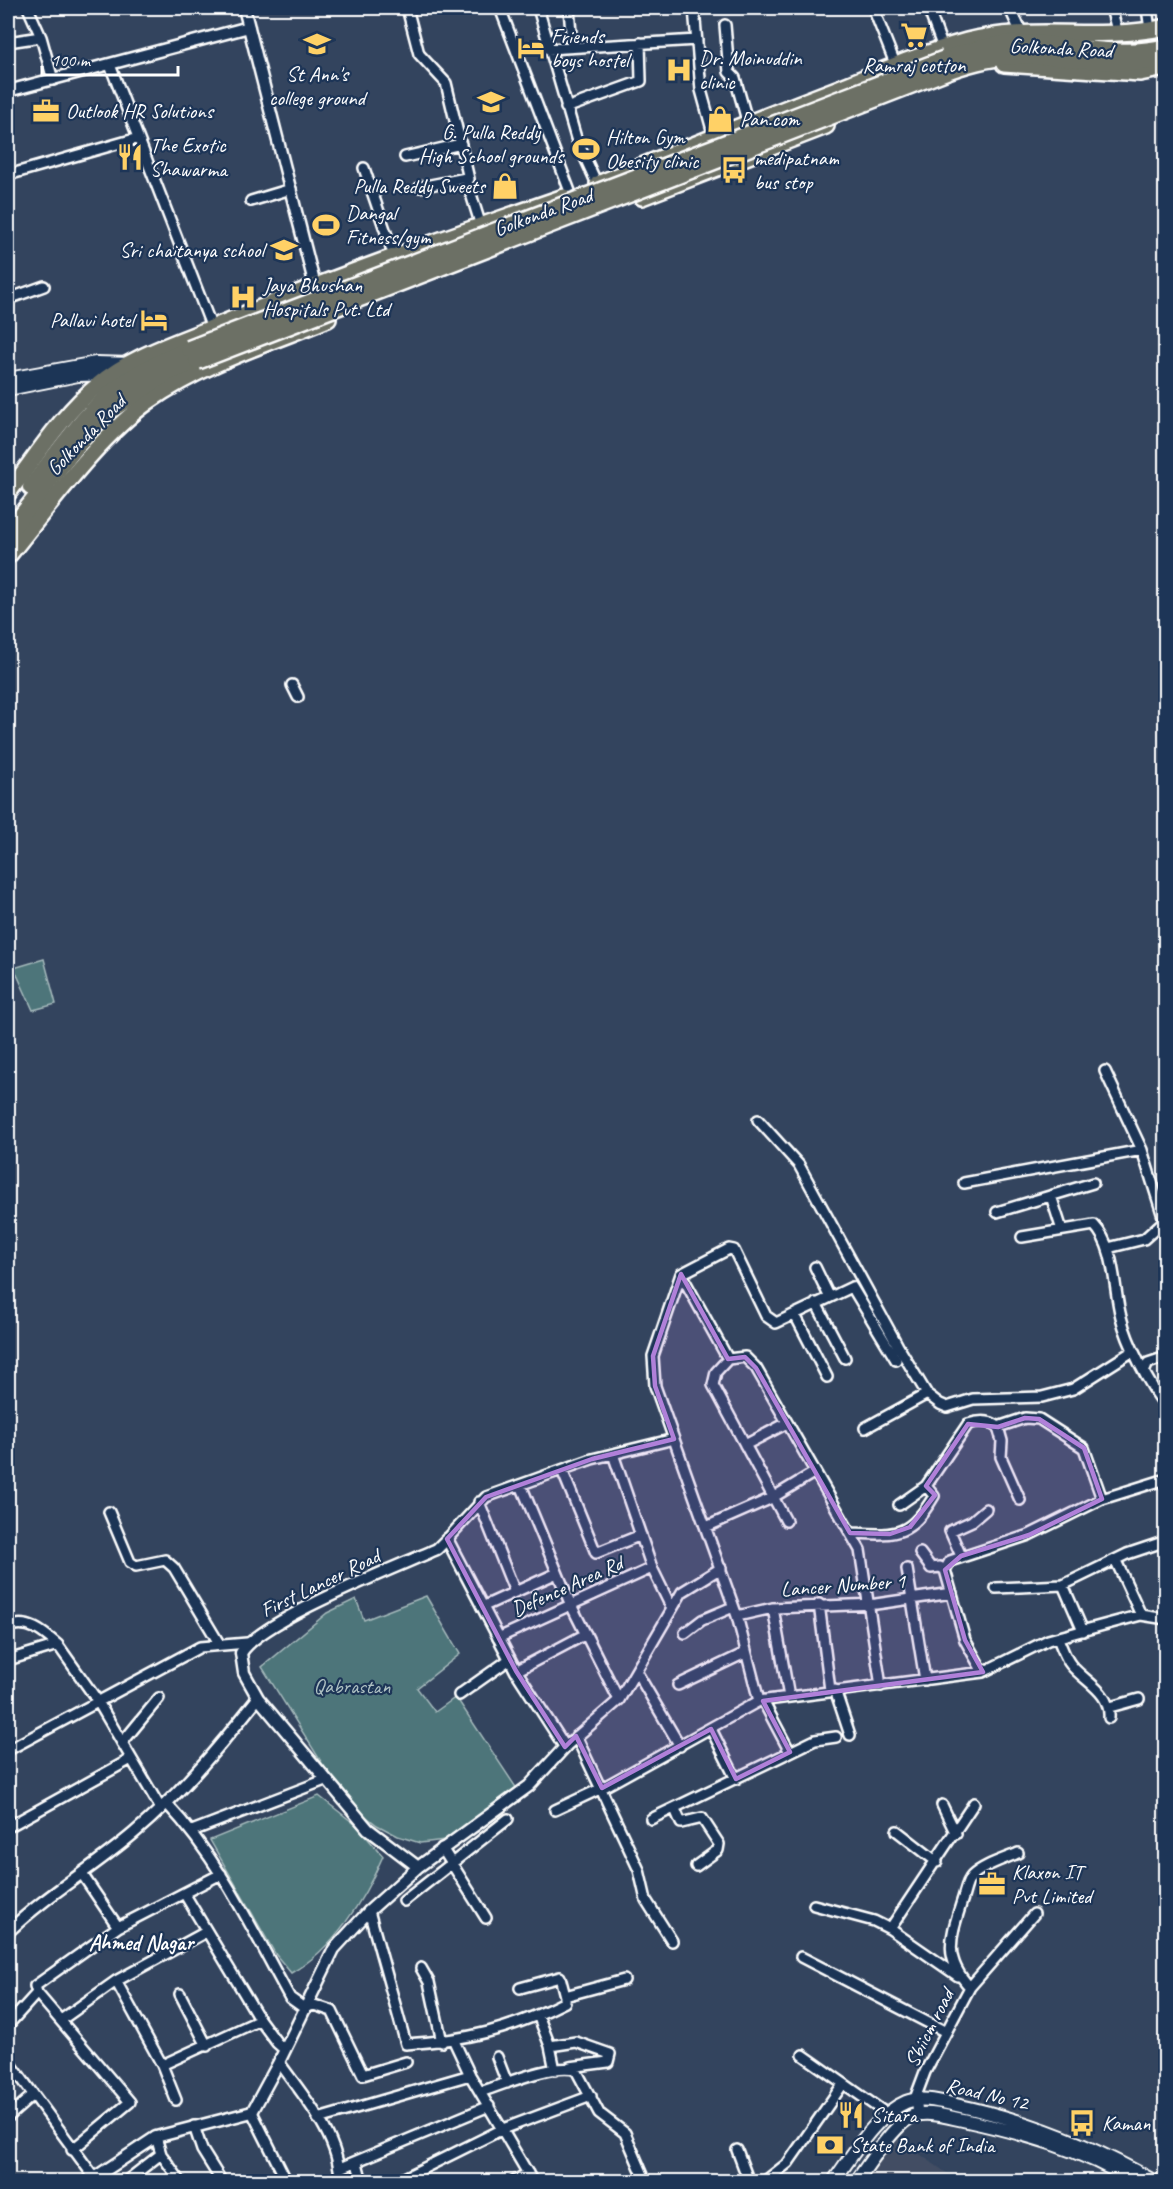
<svg xmlns="http://www.w3.org/2000/svg" width="1173" height="2189" font-family="Caveat,sans-serif">
  <style>
    .built { fill: #424e63 }
    .green { fill: #4d757a; stroke: #a6babc; stroke-width: 1.5 }
    .lines { fill: none; stroke-linecap: round; stroke-linejoin: round }
    .minor-casing { stroke: #fff; stroke-width: 14 }
    .tertiary-casing { stroke: #fff; stroke-width: 15 }
    .secondary-casing { stroke: #fff; stroke-width: 16 }
    .trunk-casing { stroke: #fff; stroke-width: 20 }
    .motorway-casing { stroke: #fff; stroke-width: 21 }
    .minor { stroke: #1d3557; stroke-width: 9 }
    .tertiary { stroke: #1d3557; stroke-width: 10 }
    .secondary { stroke: #1d3557; stroke-width: 12 }
    .trunk { stroke: #6c7065; stroke-width: 15 }
    .motorway { stroke: #6c7065; stroke-width: 16 }
    .motorway-bridge-casing { stroke: #fff; stroke-width: 21; stroke-linecap: butt }
    .motorway-bridge { stroke: #6c7065; stroke-width: 16 }
    .marked { fill: #b080d9; fill-opacity: 0.2; stroke: #b080d9; stroke-width: 4.5; stroke-linejoin: round }
    .labels { text-anchor: middle; stroke-width: 4.5; stroke-linejoin: round; paint-order: stroke }
    .poi-label { font-size: 21px; fill: #fff; stroke: #1d3557; text-anchor: start }
    .street-label { font-size: 21px; fill: #fff; stroke: #1d3557 }
    .park-label { font-size: 21px; fill: #afc1c3; stroke: #1d3557 }
    .neighbourhood-label { font-size: 22px; font-weight: bold; fill: #fff; stroke: #1d3557 }
  </style>
  <rect width="100%" height="100%" fill="#33445e"/>
  <filter id="ink" filterUnits="userSpaceOnUse"><feTurbulence type="fractalNoise" baseFrequency=".0167" numOctaves="2"/><feDisplacementMap in="SourceGraphic" scale="12" xChannelSelector="R" yChannelSelector="G"/><feConvolveMatrix kernelMatrix="1 2 1 2 8 2 1 2 1" color-interpolation-filters="sRGB"/></filter>
  <g filter="url(#ink)">
    <path class="built" d="M897 2138 955 2179 953 2182H863Z"/>
    <path class="green" d="M44 959 56 1004 33 1010 14 968Z
      M426 1596 460 1654 417 1688 435 1712 456 1697 519 1792 445 1840 420 1843 398 1836 377 1825 345 1800 262 1667 327 1613 356 1599 364 1620Z
      M319 1796 356 1825 383 1856C364 1900 333 1950 291 1973L276 1955 210 1840Z"/>
    <g class="lines">
      <defs>
        <path id="minor" d="M28 8 41 37 53 80
          M407 8 419 54 446 83 469 179
          M500 8 571 194
          M538 8 576 138 597 184
          M569 8 572 46
          M694 8 701 90 714 137
          M873 8 896 66
          M928 8 943 48
          M1111 8 1118 34
          M1147 8 1150 30
          M725 25 729 72 735 78 748 124
          M8 42 41 37
          M548 49 697 40
          M110 65 212 328
          M566 108 641 81 640 43
          M405 157 461 144
          M364 168 394 256
          M8 175 138 138
          M420 187 466 178 481 226
          M251 201 291 189
          M8 299 44 286
          M292 685 298 697
          M1105 1071 1142 1150 1166 1226
          M758 1120 799 1165 898 1346 927 1394 940 1404 947 1407 973 1399 1042 1397 1073 1389 1133 1351
          M964 1183 1142 1150
          M1051 1196 1062 1230
          M997 1212 1093 1183
          M1022 1237 1094 1225C1116 1248 1113 1287 1121 1317 1127 1342 1149 1386 1166 1406
          M1108 1248 1144 1239 1164 1221
          M815 1267 829 1296
          M681 1274 728 1359
          M816 1303 845 1358
          M795 1315 827 1377
          M1145 1370 1148 1363 1166 1357
          M998 1427 1002 1441 1001 1457 1020 1500
          M865 1428 927 1394
          M745 1445 787 1423
          M613 1454 652 1568 672 1609
          M562 1470 596 1553 641 1535
          M521 1485 570 1603 619 1700
          M479 1502 515 1592
          M899 1505 926 1486 968 1424C978 1421 990 1420 998 1427L1025 1418 1039 1419 1084 1448 1102 1499
          M109 1512 130 1562 136 1566 165 1560 174 1568 220 1645
          M786 1521 713 1385 716 1372 728 1359 745 1357 756 1368 860 1550 881 1686
          M706 1527 772 1498 815 1472
          M851 1533C896 1535 909 1538 934 1496L926 1486
          M447 1539 486 1497 592 1459 674 1439
          M920 1553 931 1568 940 1567 945 1570
          M961 1556 950 1531 972 1521 986 1509
          M1116 1561 1141 1615
          M907 1569 925 1680
          M1063 1585 1083 1631
          M996 1588 1063 1585 1127 1554 1166 1541
          M819 1604 830 1690
          M482 1607 557 1573
          M773 1608 789 1697
          M737 1616 773 1608 876 1604 952 1593
          M8 1627C28 1619 43 1632 58 1645
          M685 1633 702 1620 733 1607
          M498 1638 652 1568
          M1058 1639C1062 1647 1065 1658 1071 1665 1086 1683 1111 1692 1109 1718
          M8 1660 58 1645 97 1700 161 1809
          M516 1671 586 1634
          M636 1671 680 1746
          M983 1672 965 1640 945 1570 950 1561 1029 1535 1102 1499 1166 1479
          M678 1685 745 1653
          M835 1690 850 1735
          M459 1695 510 1659
          M759 1701 737 1616 655 1386 653 1356 681 1274 729 1249 734 1250 766 1316 776 1323 852 1287 896 1360
          M763 1701 790 1752
          M1110 1707 1139 1699
          M711 1729 736 1779
          M576 1736 639 1870 646 1900 672 1941
          M122 1743 159 1698
          M565 1747 619 1700 682 1592 721 1568
          M8 1750 200 1647 247 1643
          M167 1804C220 1860 253 1931 290 1998L304 2008 314 2005 332 2011 363 2075 406 2062
          M942 1805 956 1834
          M675 1809 681 1823 702 1818 719 1844 718 1850 696 1866
          M555 1810 602 1788 759 1701 983 1672 1048 1640 1141 1615 1166 1619
          M651 1819 815 1740 836 1737
          M8 1827 131 1759
          M192 1831 325 1780
          M897 1831 937 1862
          M442 1848 486 1918
          M82 1874 118 1927
          M184 1893 221 1874
          M404 1901 508 1819
          M814 1905 874 1921 890 1929 958 1976
          M369 1911 406 2044C467 2040 510 2030 565 2002V1996L624 1980
          M890 1929 974 1803
          M801 1957 946 2032
          M421 1968 429 1982 442 2042
          M116 1981 162 2065 176 2100
          M970 1987 1034 1914
          M520 1988 560 1977 565 1996
          M37 1993 35 1986 118 1927 184 1893 260 2020 277 2043 285 2050
          M180 1994 207 2046
          M538 2015 550 2046 555 2070
          M61 2020 116 1981 206 1932
          M8 2025 37 1993 130 2102 72 2150
          M454 2041 470 2075 533 2182
          M550 2046 576 2042 610 2054 608 2062 570 2067
          M803 2055 887 2114
          M497 2057 507 2083
          M8 2060 97 2181
          M279 2062C304 2097 340 2137 340 2182
          M162 2065 260 2020
          M480 2092C502 2085 556 2062 576 2070L599 2113 625 2133 646 2182
          M252 2112 287 2182
          M918 2114 916 2096 925 2072 970 1987C942 1958 951 1936 962 1901 965 1893 966 1882 972 1876 983 1865 1005 1859 1018 1853
          M8 2117 33 2095
          M318 2119 470 2075
          M194 2126 202 2150 222 2182
          M156 2137 161 2154 181 2182
          M737 2150 749 2182
          M357 2163 362 2182
          M340 2168 489 2106
          M125 2182 161 2154
          M396 2182 503 2129 591 2096
          M513 2182 528 2173
          M764 2182 788 2163 843 2084"/>
        <path id="tertiary" d="M244 8 315 286
          M1010 8 1021 32
          M8 91 249 27
          M258 1698 368 1829 418 1867
          M8 1932C46 1895 93 1868 134 1833 181 1793 219 1747 258 1698L244 1673 241 1653C262 1619 395 1568 437 1549L447 1539 516 1671 565 1747 529 1786 418 1867 369 1911 334 1949 279 2062 252 2112 156 2137 88 2182"/>
        <path id="secondary" d="M8 379 96 363 131 364
          M8 389 78 375 113 374
          M833 2182C853 2155 875 2115 906 2102 920 2096 942 2102 956 2105 1027 2120 1091 2145 1155 2182
          M856 2182C868 2165 892 2128 909 2118 923 2109 948 2117 963 2120 1023 2133 1082 2149 1135 2182"/>
        <path id="trunk" d="M1004 64 1140 73 1166 68
          M598 184C678 151 758 119 839 88 881 71 923 53 967 41 1032 24 1099 42 1166 27
          M642 197 826 126
          M8 493C36 457 62 414 98 385 131 356 179 342 219 325 333 277 448 237 564 197
          M8 556C49 506 97 438 149 401 201 364 271 342 328 319"/>
        <path id="motorway" d="M945 59C969 51 992 44 1017 43 1066 42 1118 60 1166 47
          M949 70C972 62 994 56 1017 56 1067 54 1116 69 1166 59
          M31 487C61 449 89 405 131 378 149 366 169 358 189 349
          M8 533 90 429 109 411 167 373 197 361"/>
      </defs>
      <use href="#minor" class="minor-casing"/>
      <use href="#tertiary" class="tertiary-casing"/>
      <use href="#secondary" class="secondary-casing"/>
      <use href="#trunk" class="trunk-casing"/>
      <use href="#motorway" class="motorway-casing"/>
      <use href="#minor" class="minor"/>
      <use href="#tertiary" class="tertiary"/>
      <use href="#secondary" class="secondary"/>
      <use href="#trunk" class="trunk"/>
      <use href="#motorway" class="motorway"/>
      <defs>
        <path id="motorway-bridge" d="M189 349 945 59
          M197 361 949 70"/>
      </defs>
      <use href="#motorway-bridge" class="motorway-bridge-casing"/>
      <use href="#motorway-bridge" class="motorway-bridge"/>
    </g>
  </g>
  <path class="marked" d="M681 1274 728 1359 745 1357 756 1368 850 1533 890 1534 910 1527 935 1495 926 1486 968 1424 998 1427 1025 1418 1039 1419 1084 1448 1102 1499 1029 1535 961 1556 945 1570 965 1640 983 1672 763 1701 790 1752 736 1779 711 1729 602 1788 576 1736 565 1747 516 1671 447 1539 486 1497 592 1459 674 1439 655 1386 653 1356Z"/>
  <defs>
    <symbol id="supermarket-bare" viewBox="-9 -9 18 18"><path d="M-6-5.5h2.5l.6 2H6L4.5 2H-2.5L-4.4-4H-6ZM-1.5 3.2a1.3 1.3 0 1 0 .1 0ZM3 3.2a1.3 1.3 0 1 0 .1 0Z" fill="#ffd166" stroke="#1d3557" stroke-width="2.5" paint-order="stroke"/></symbol>
    <symbol id="university-bare" viewBox="-9 -9 18 18"><path d="M0-5L7-2L0 1L-7-2ZM-4 1L0 2.5L4 1V4Q0 6-4 4Z" fill="#ffd166" stroke="#1d3557" stroke-width="2.5" paint-order="stroke"/></symbol>
    <symbol id="hotel-bare" viewBox="-9 -9 18 18"><path d="M-6-4.5h1.5V1H6V5H4.5V3h-9V5H-6ZM-4 0a1.8 1.8 0 1 1 3.6 0ZM.5 0V-2.5h3Q6-2.5 6 0Z" fill="#ffd166" stroke="#1d3557" stroke-width="2.5" paint-order="stroke"/></symbol>
    <symbol id="hospital-bare" viewBox="-9 -9 18 18"><path d="M-5-5h3v3.5h4V-5h3V5h-3V1.5h-4V5h-3Z" fill="#ffd166" stroke="#1d3557" stroke-width="2.5" paint-order="stroke"/></symbol>
    <symbol id="school-bare" viewBox="-9 -9 18 18"><path d="M0-5L7-2L0 1L-7-2ZM-4 1L0 2.5L4 1V4Q0 6-4 4Z" fill="#ffd166" stroke="#1d3557" stroke-width="2.5" paint-order="stroke"/></symbol>
    <symbol id="office-bare" viewBox="-9 -9 18 18"><path d="M-6-3h4V-5.5h4V-3h4V5H-6ZM-1-4.5V-3h2v-1.5ZM-6 0V1H6V0Z" fill="#ffd166" stroke="#1d3557" stroke-width="2.5" paint-order="stroke"/></symbol>
    <symbol id="shop-bare" viewBox="-9 -9 18 18"><path d="M-5-2.5h2.3a2.7 3.5 0 0 1 5.4 0H5L5.5 6h-11ZM-1.5-2.5h3a1.5 2.3 0 0 0-3 0Z" fill="#ffd166" stroke="#1d3557" stroke-width="2.5" paint-order="stroke"/></symbol>
    <symbol id="stadium-bare" viewBox="-9 -9 18 18"><path d="M0-5a6.5 5 0 1 0 0 10a6.5 5 0 1 0 0-10ZM-3.5-1.8h7v3.6h-7Z" fill="#ffd166" stroke="#1d3557" stroke-width="2.5" paint-order="stroke"/></symbol>
    <symbol id="restaurant-bare" viewBox="-9 -9 18 18"><path d="M-5-6h1v4h1v-4h1v4h1v-4h1v5L-1.5 .5V6h-2V.5L-5-1ZM5-6V6H3V1.5H1.5Q1.5-4 5-6Z" fill="#ffd166" stroke="#1d3557" stroke-width="2.5" paint-order="stroke"/></symbol>
    <symbol id="bus-bare" viewBox="-9 -9 18 18"><path d="M-5-6H5V4H4V6H2V4H-2V6H-4V4H-5ZM-3.5-4V0h7V-4ZM-3.5 1.2v1.5H-2V1.2ZM2 1.2v1.5H3.5V1.2Z" fill="#ffd166" stroke="#1d3557" stroke-width="2.5" paint-order="stroke"/></symbol>
    <symbol id="bank-bare" viewBox="-9 -9 18 18"><path d="M-6-4H6V4H-6ZM0-2.3a2.3 2.3 0 1 0 0 4.6a2.3 2.3 0 1 0 0-4.6Z" fill="#ffd166" stroke="#1d3557" stroke-width="2.5" paint-order="stroke"/></symbol>
  </defs>
  <g fill-rule="evenodd">
    <use href="#supermarket-bare" x="895" y="16" width="38" height="38"/>
    <use href="#university-bare" x="298" y="25" width="38" height="38"/>
    <use href="#hotel-bare" x="512" y="29" width="38" height="38"/>
    <use href="#hospital-bare" x="660" y="51" width="38" height="38"/>
    <use href="#school-bare" x="472" y="83" width="38" height="38"/>
    <use href="#office-bare" x="27" y="92" width="38" height="38"/>
    <use href="#shop-bare" x="701" y="100" width="38" height="38"/>
    <use href="#stadium-bare" x="567" y="130" width="38" height="38"/>
    <use href="#restaurant-bare" x="111" y="138" width="38" height="38"/>
    <use href="#bus-bare" x="715" y="151" width="38" height="38"/>
    <use href="#shop-bare" x="486" y="167" width="38" height="38"/>
    <use href="#stadium-bare" x="307" y="206" width="38" height="38"/>
    <use href="#school-bare" x="265" y="231" width="38" height="38"/>
    <use href="#hospital-bare" x="224" y="278" width="38" height="38"/>
    <use href="#hotel-bare" x="135" y="301" width="38" height="38"/>
    <use href="#office-bare" x="973" y="1865" width="38" height="38"/>
    <use href="#restaurant-bare" x="832" y="2096" width="38" height="38"/>
    <use href="#bus-bare" x="1063" y="2104" width="38" height="38"/>
    <use href="#bank-bare" x="811" y="2126" width="38" height="38"/>
  </g>
  <g class="labels">
    <g class="poi-label">
      <text x="551" y="43">Friends<tspan x="551" dy="24">boys hostel</tspan></text>
      <text x="699" y="65">Dr. Moinuddin<tspan x="699" dy="24">clinic</tspan></text>
      <text x="914" y="72" text-anchor="middle">Ramraj cotton</text>
      <text x="317" y="81" text-anchor="middle">St Ann's<tspan x="317" dy="24">college ground</tspan></text>
      <text x="66" y="118">Outlook HR Solutions</text>
      <text x="740" y="126">Pan.com</text>
      <text x="491" y="139" text-anchor="middle">G. Pulla Reddy<tspan x="491" dy="24">High School grounds</tspan></text>
      <text x="606" y="144">Hilton Gym<tspan x="606" dy="24">Obesity clinic</tspan></text>
      <text x="150" y="152">The Exotic<tspan x="150" dy="24">Shawarma</tspan></text>
      <text x="754" y="165">medipatnam<tspan x="754" dy="24">bus stop</tspan></text>
      <text x="485" y="193" text-anchor="end">Pulla Reddy Sweets</text>
      <text x="346" y="220">Dangal<tspan x="346" dy="24">Fitness/gym</tspan></text>
      <text x="264" y="257" text-anchor="end">Sri chaitanya school</text>
      <text x="263" y="292">Jaya Bhushan<tspan x="263" dy="24">Hospitals Pvt. Ltd</tspan></text>
      <text x="134" y="327" text-anchor="end">Pallavi hotel</text>
      <text x="1012" y="1879">Klaxon IT<tspan x="1012" dy="24">Pvt Limited</tspan></text>
      <text x="871" y="2122">Sitara</text>
      <text x="1102" y="2130">Kaman</text>
      <text x="850" y="2152">State Bank of India</text>
    </g>
    <g class="street-label">
      <text transform="translate(1061 48) rotate(3)" y="7">Golkonda Road</text>
      <text transform="translate(543 212) rotate(-20)" y="7">Golkonda Road</text>
      <text transform="translate(86 435) rotate(-46)" y="7">Golkonda Road</text>
      <text transform="translate(320 1583) rotate(-26)" y="7">First Lancer Road</text>
      <text transform="translate(843 1585) rotate(-4)" y="7">Lancer Number 1</text>
      <text transform="translate(567 1586) rotate(-24)" y="7">Defence Area Rd</text>
      <text transform="translate(929 2028) rotate(-63)" y="7">Sbiicm road</text>
      <text transform="translate(987 2094) rotate(13)" y="7">Road No 12</text>
    </g>
    <g class="park-label">
      <text x="352" y="1693">Qabrastan</text>
    </g>
    <g class="neighbourhood-label">
      <text x="141" y="1950">Ahmed Nagar</text>
    </g>
  </g>
  <rect width="1173" height="2189" fill="none" stroke="#1d3557" stroke-width="30"/>
  <rect x="15" y="15" width="1143" height="2159" fill="none" stroke="#fff" stroke-width="2" filter="url(#ink)"/>
  <path d="M42 66v9h136v-9" fill="none" stroke="#ffffff" stroke-width="3"/>
  <text x="51" y="66" font-size="18" fill="#ffffff" stroke="#1d3557" stroke-width="4.5" paint-order="stroke">100 m</text>
</svg>
